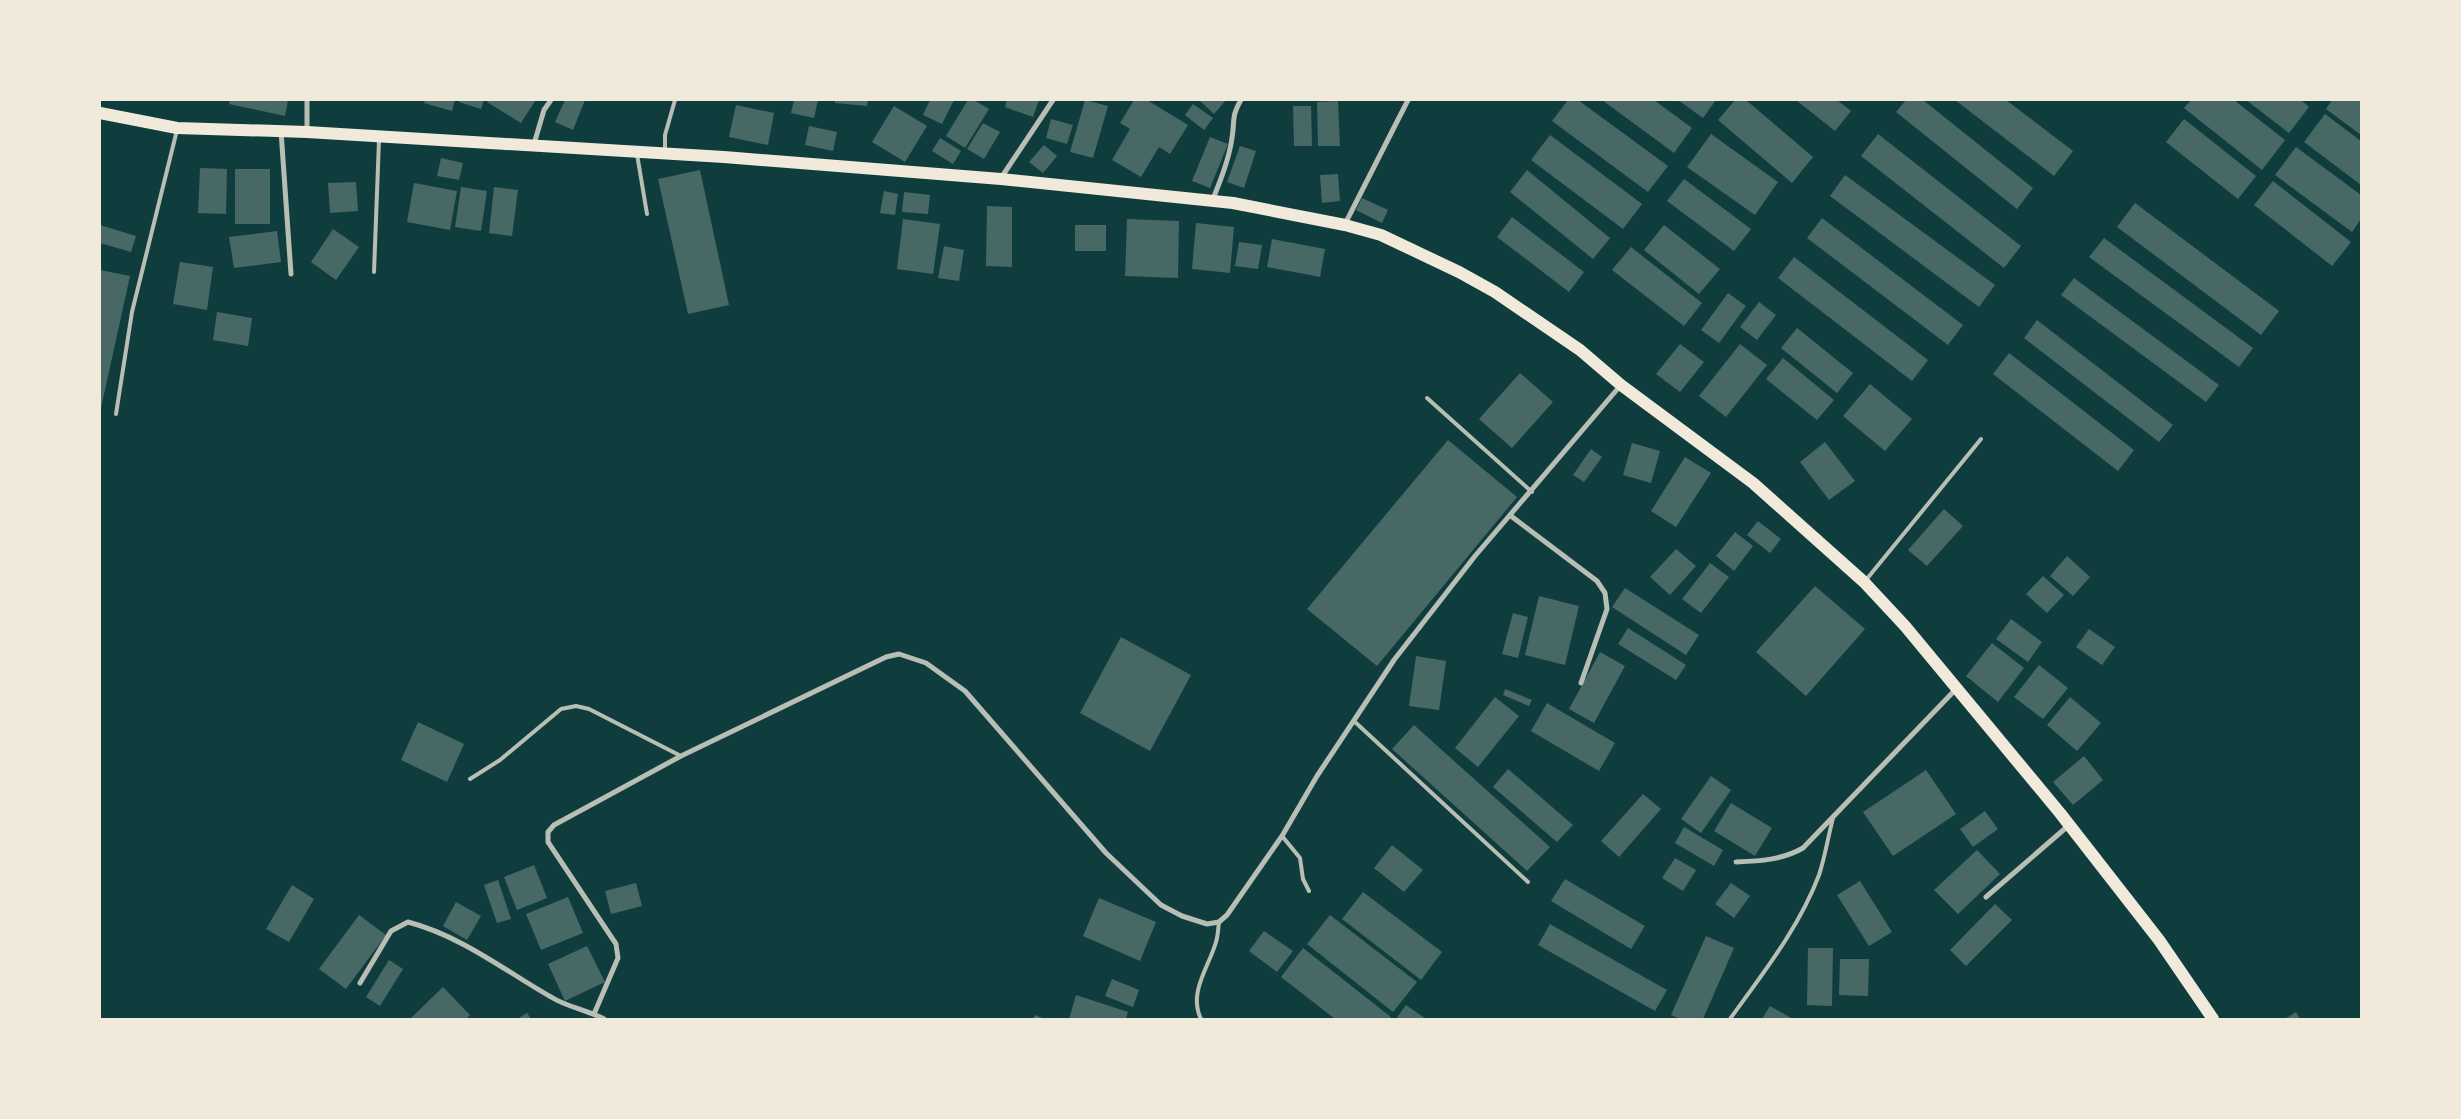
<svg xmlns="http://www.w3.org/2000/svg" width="2461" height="1119" font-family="Signika,sans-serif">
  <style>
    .building { fill: #486865 }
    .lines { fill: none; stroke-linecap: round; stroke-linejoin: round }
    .service { stroke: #b8beb3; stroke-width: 4 }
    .minor { stroke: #b8beb3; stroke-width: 5 }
    .primary { stroke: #f1e9da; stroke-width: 12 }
  </style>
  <rect width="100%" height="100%" fill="#0f3d3e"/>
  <path class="building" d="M230 100H288L285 116 229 104Z
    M425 100H455L452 111 424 103Z
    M460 100H484L481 109 459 102Z
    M488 100H534L535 101 521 123 487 102Z
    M565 100H585L573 130 555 122Z
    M794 100H818L814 118 791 113Z
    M835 100H868L867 106 835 103Z
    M930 100H954L942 124 923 115Z
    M968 100H974L989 109 965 148 946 136Z
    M1007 100H1039L1033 117 1005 107Z
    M1085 100 1108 106 1093 158 1070 152Z
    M1134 100H1147L1188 125 1170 154 1159 147 1141 177 1112 160 1130 129 1120 123Z
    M1199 100H1226L1214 114Z
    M1568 100H1578L1668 166 1648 192 1552 121Z
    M1602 100H1654L1692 128 1674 153Z
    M1678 100H1716L1703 118Z
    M1735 100H1746L1813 157 1792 183 1718 120Z
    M1796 100H1837L1851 111 1835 131Z
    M1906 100H1923L2033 188 2017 209 1896 112Z
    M1955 100H2006L2073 151 2054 176Z
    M2191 100H2234L2285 140 2262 170 2184 108Z
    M2246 100H2301L2309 107 2289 133Z
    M2332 100H2361V135L2326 109Z
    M1338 101 1340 146H1318L1317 102Z
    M1193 104 1213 118 1204 130 1185 115Z
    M736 105 774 113 768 145 729 137Z
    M894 106 927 126 905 162 872 142Z
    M1293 106H1311L1312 146H1294Z
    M2325 114 2361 141V185L2304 142Z
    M1051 119 1073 125 1067 144 1046 138Z
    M2184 119 2256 176 2238 199 2166 142Z
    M983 123 1000 132 984 159 967 149Z
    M809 126 837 132 833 151 805 145Z
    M1711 134 1778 182 1755 215 1687 167Z
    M1878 134 2021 246 2004 268 1861 156Z
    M1550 135 1642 204 1623 229 1531 160Z
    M1210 137 1228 144 1210 188 1192 181Z
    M940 138 961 151 953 164 932 151Z
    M1044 145 1057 156 1043 173 1029 162Z
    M1240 146 1256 151 1244 188 1227 182Z
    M2296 147 2361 195V219L2352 232 2275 175Z
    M441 158 463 163 459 180 437 176Z
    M200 168 227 169 226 214 198 213Z
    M235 169H270V224H235Z
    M700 170 729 305 688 314 658 179Z
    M1527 170 1610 238 1593 259 1510 192Z
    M1338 174 1340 201 1322 203 1320 175Z
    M1845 175 1995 285 1979 307 1830 196Z
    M1684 179 1751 229 1734 251 1667 201Z
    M2273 181 2351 242 2332 266 2254 205Z
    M356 182 358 211 330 213 328 183Z
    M414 183 457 191 450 230 407 222Z
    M461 187 487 191 481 231 455 227Z
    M494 187 518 190 512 236 489 233Z
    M884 191 898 194 895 215 880 213Z
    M904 192 930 195 928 214 902 212Z
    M1362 198 1388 210 1382 223 1356 210Z
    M2135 203 2279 311 2261 335 2117 227Z
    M987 206 1012 207V267L986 266Z
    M1512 217 1584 272 1569 292 1497 237Z
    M1822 218 1963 325 1948 345 1807 238Z
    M903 219 940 224 933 274 897 269Z
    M1127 219 1179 221 1178 278 1125 276Z
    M1196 223 1234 227 1230 273 1192 269Z
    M100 225 136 236 131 252 100 243Z
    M1075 225H1106V251H1075Z
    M1664 225 1720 269 1699 294 1644 250Z
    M333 229 359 247 336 280 311 262Z
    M277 231 281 262 234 268 229 237Z
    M2104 238 2253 348 2239 367 2089 257Z
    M1272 239 1325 249 1320 277 1267 267Z
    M1239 242 1262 245 1258 269 1235 266Z
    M944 246 964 250 959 281 938 278Z
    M1631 247 1702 303 1684 326 1612 270Z
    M1794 257 1928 360 1912 381 1778 278Z
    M180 262 213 267 207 310 173 304Z
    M100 270 130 276 101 408H100Z
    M2074 278 2219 385 2206 402 2061 295Z
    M1728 293 1746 306 1719 343 1701 330Z
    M1759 302 1776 315 1757 340 1740 327Z
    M217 312 252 318 248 346 213 340Z
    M2037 320 2173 425 2159 442 2024 338Z
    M1797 328 1853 373 1837 393 1781 348Z
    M1680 344 1704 362 1680 392 1656 374Z
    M1740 344 1767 365 1726 417 1699 396Z
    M2009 353 2134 450 2118 471 1993 374Z
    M1783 358 1834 400 1817 420 1766 379Z
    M1520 373 1553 402 1512 448 1479 419Z
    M1870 384 1912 419 1885 451 1843 416Z
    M1448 440 1517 497 1377 666 1307 609Z
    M1825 442 1855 481 1829 500 1800 462Z
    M1632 443 1660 451 1651 483 1623 475Z
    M1591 449 1602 457 1584 482 1573 475Z
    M1685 457 1711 473 1676 527 1651 511Z
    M1944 509 1963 526 1927 566 1908 550Z
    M1758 521 1781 539 1770 553 1747 535Z
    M1735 532 1753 546 1734 571 1716 556Z
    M1676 549 1696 566 1670 595 1650 577Z
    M2067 556 2090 577 2073 596 2050 576Z
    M1710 563 1729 577 1701 613 1682 599Z
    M2043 576 2064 595 2047 613 2026 594Z
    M1815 586 1865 629 1806 696 1756 652Z
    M1625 588 1699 635 1686 655 1612 607Z
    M1539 596 1579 606 1565 665 1525 655Z
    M1513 613 1528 617 1518 658 1502 654Z
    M2011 619 2042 642 2028 662 1996 639Z
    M1628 628 1686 665 1676 680 1618 644Z
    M2089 629 2115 647 2102 665 2076 647Z
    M1121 637 1191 675 1150 751 1080 713Z
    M1992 643 2024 668 1998 702 1966 676Z
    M1600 652 1625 666 1594 723 1569 709Z
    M1416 656 1446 661 1439 710 1409 706Z
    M2039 665 2068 688 2043 719 2014 697Z
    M1505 689 1532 700 1529 706 1503 695Z
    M1495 697 1519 716 1478 767 1455 748Z
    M2070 697 2101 723 2077 751 2047 725Z
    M1547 703 1615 743 1599 771 1531 731Z
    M418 722 464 744 447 782 401 760Z
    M1414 725 1550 847 1527 871 1392 749Z
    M2084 756 2103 780 2073 805 2053 782Z
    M1508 769 1573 825 1557 842 1493 787Z
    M1926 770 1956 814 1893 856 1863 812Z
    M1711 776 1731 790 1701 833 1681 819Z
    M1643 794 1661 809 1619 857 1601 841Z
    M1731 803 1772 828 1755 856 1714 831Z
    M1985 811 1998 829 1973 847 1960 829Z
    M1684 827 1723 850 1714 866 1675 843Z
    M1392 845 1423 870 1404 892 1374 868Z
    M1977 850 2000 874 1958 914 1934 890Z
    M1675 858 1696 870 1683 891 1662 878Z
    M534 865 547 898 517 910 504 877Z
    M1565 879 1645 926 1631 949 1551 901Z
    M498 880 511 919 497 923 484 885Z
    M1860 881 1892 932 1869 946 1837 895Z
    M636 883 642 906 611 914 605 891Z
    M1731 883 1750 896 1734 918 1715 904Z
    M292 885 314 899 289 942 266 929Z
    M1363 892 1442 952 1421 980 1342 919Z
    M568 897 583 933 541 950 526 914Z
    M1099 898 1156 922 1140 961 1083 936Z
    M456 902 481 916 467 940 443 926Z
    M1995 904 2012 920 1966 966 1950 950Z
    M359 915 386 935 346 989 319 969Z
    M1330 915 1417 982 1393 1012 1307 944Z
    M1550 924 1667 990 1655 1011 1538 945Z
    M1264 931 1293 951 1277 972 1249 951Z
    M1706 936 1734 948 1703 1019H1680L1671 1015Z
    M587 946 605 982 565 1001 548 964Z
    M1303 948 1391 1017 1389 1019H1335L1281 977Z
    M1808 948H1833L1832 1006 1807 1005Z
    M1840 959H1869L1868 996 1839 995Z
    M389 960 403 969 380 1006 366 997Z
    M1112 979 1139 990 1133 1007 1105 996Z
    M443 987 470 1015 466 1019H410Z
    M1076 995 1128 1012 1126 1019H1069Z
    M1406 1005 1426 1019H1396Z
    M1770 1006 1793 1019H1762Z
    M2296 1012 2300 1019H2285Z
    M527 1013 531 1019H517Z
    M1035 1015 1045 1019H1033Z"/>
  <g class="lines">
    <path class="service" d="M665 151V135L675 100
      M637 154 647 214
      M374 272 379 140
      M1427 398 1532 492
      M116 414 132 312 177 130
      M1866 580 1981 439
      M1355 722 1528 882
      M470 779 500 760 561 709 576 706 589 709 681 756
      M1282 836 1300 858 1303 879 1309 891
      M1201 1019C1188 992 1209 967 1216 942 1218 936 1218 929 1219 922
      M1730 1019C1763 973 1799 928 1819 875 1825 857 1828 837 1833 818"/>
    <path class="minor" d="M281 131 291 274
      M307 131V100
      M534 144 544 110 551 100
      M1001 178 1053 100
      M1213 199C1221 179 1229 159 1232 138 1235 120 1231 117 1241 100
      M1345 224 1408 100
      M1511 516 1597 581 1605 593 1607 609 1581 683
      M1736 862C1760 861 1782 860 1803 848L1957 688
      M1986 897 2068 826
      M360 983 391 931 408 922C461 936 504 970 551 997 567 1007 587 1010 604 1019
      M594 1014 618 958 616 944 548 842V832L554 825 681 756 886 657 899 654 926 663 965 691 1106 853 1161 905 1182 916 1207 924 1219 922 1227 915 1282 836 1317 776 1394 660 1475 556 1620 386"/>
    <path class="primary" d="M100 113 177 128 307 132 724 157 1001 179 1233 203 1345 225 1381 235 1459 272 1495 292 1580 350 1621 385 1753 483 1864 582 1905 626 2060 813 2159 940 2213 1019"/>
  </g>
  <rect width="2461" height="1119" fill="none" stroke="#f1e9da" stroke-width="202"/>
</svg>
